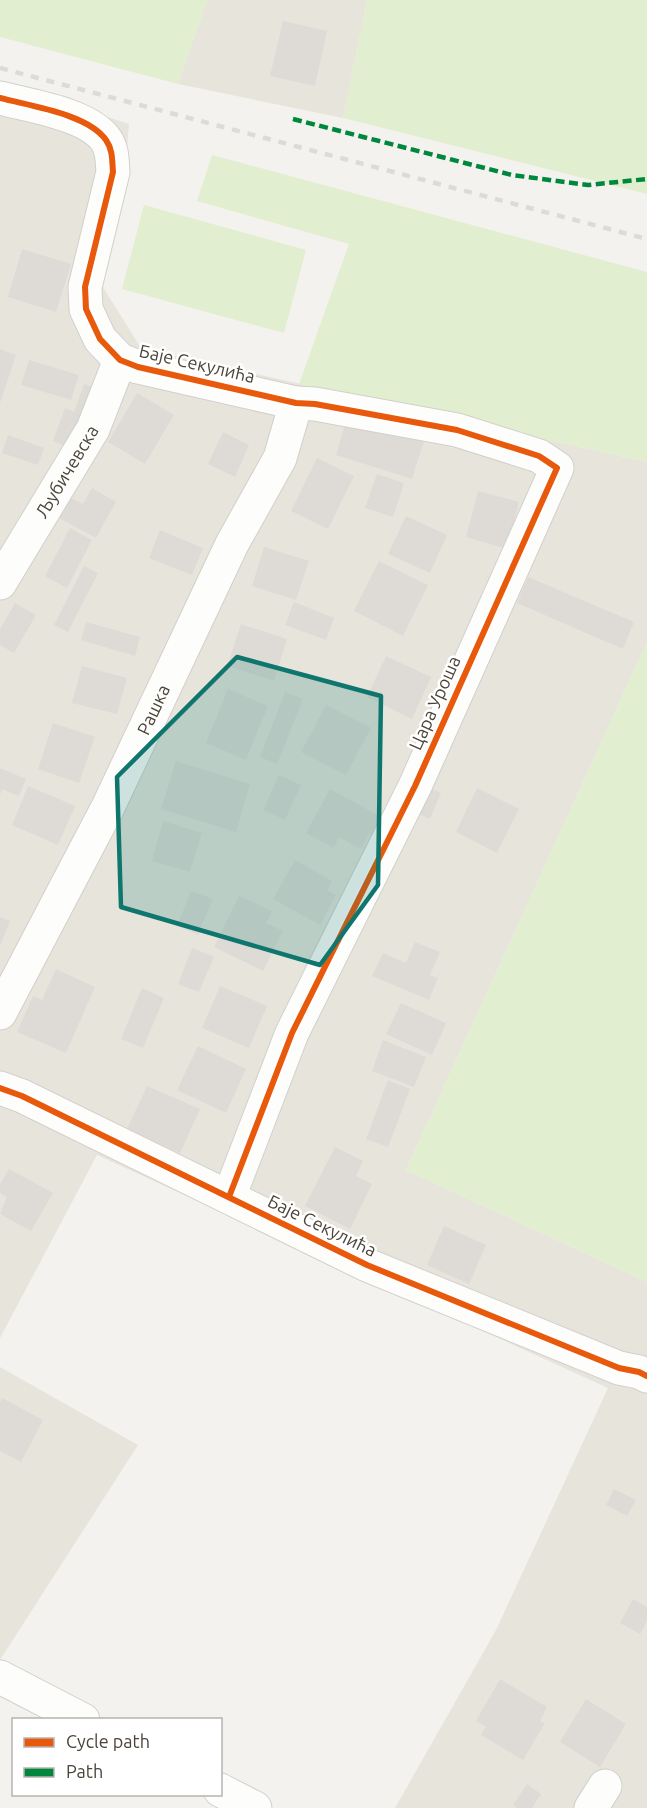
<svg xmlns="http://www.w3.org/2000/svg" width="647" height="1808" font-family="Ubuntu,sans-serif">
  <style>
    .residential { fill: #e7e4dc }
    .green { fill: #e1eecf }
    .building { fill: #dedbd6 }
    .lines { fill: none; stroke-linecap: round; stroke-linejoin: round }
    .minor-casing { stroke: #d2d0cb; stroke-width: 35 }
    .minor { stroke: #fdfdfc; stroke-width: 33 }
    .rail { stroke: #dbdbda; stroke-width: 4.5; stroke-dasharray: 8 8; stroke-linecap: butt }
    .quiet { stroke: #00873e; stroke-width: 4.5; stroke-dasharray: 9 4.5; stroke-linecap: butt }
    .cycleway-casing { stroke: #fff; stroke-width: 10 }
    .cycleway { stroke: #e8590c; stroke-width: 6 }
    .marked { fill: #0f766e; fill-opacity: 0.2; stroke: #0f766e; stroke-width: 4.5; stroke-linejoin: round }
    .labels { text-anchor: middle; stroke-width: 5; stroke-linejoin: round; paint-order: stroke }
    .street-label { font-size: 18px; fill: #4b4439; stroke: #fff }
  </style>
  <rect width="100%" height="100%" fill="#f4f2ee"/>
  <path class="residential" d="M207 0H367L343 118 178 84Z
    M0 82 129 124 126 159 101 284 141 348 647 462V642L406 1170 647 1282V1808H395L496 1630 608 1388 97 1155 0 1338Z
    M0 1367 138 1445 0 1660Z"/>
  <path class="green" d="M0 0H207L178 84 0 37Z
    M367 0H647V194L343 118Z
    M212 155 647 272V462L299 384 349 244 197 201Z
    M144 205 306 250 284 333 122 289Z
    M647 642V1282L406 1170Z"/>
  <path class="building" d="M283 21 327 31 315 86 270 76Z
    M22 249 71 264 56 312 8 297Z
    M0 349 16 355 0 403Z
    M29 360 79 375 71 400 21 385Z
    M84 384 100 389 77 451 53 441 65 408 74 412Z
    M137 393 174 415 145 464 108 442Z
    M347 417 424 441 412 479 336 455Z
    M223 432 249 445 235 477 208 464Z
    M8 435 44 448 38 465 2 453Z
    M317 458 354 476 328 529 291 511Z
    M377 474 404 483 393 517 365 508Z
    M92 488 116 502 96 538 59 518 71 498 83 504Z
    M478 491 519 502 507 549 466 537Z
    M406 516 447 535 430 573 388 554Z
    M70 528 92 540 67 588 45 576Z
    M160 530 203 548 192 575 149 558Z
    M264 547 309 561 296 600 252 586Z
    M379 561 428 585 403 636 354 611Z
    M84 566 98 573 68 632 54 625Z
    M528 577 634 622 623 649 517 603Z
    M294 602 334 618 326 640 285 625Z
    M15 603 36 615 14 653 0 645V629Z
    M86 622 140 637 135 656 81 640Z
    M241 624 287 639 274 681 227 666Z
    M386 656 431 677 412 719 367 697Z
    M82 666 127 678 117 714 72 703Z
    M228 689 268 706 246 760 206 743Z
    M285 692 303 699 277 764 260 757Z
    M326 705 371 728 346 775 301 752Z
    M53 723 95 737 79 783 38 769Z
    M176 761 250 784 236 832 161 809Z
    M0 768 26 779 19 796 2 789 0 795Z
    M279 775 301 785 285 820 263 810Z
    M423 785 441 793 430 819 413 811Z
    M28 786 75 806 58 845 12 825Z
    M477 788 519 809 497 853 456 832Z
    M330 789 385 819 375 837 369 834 361 849 339 837 334 848 306 833Z
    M163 821 202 833 190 872 152 861Z
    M295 860 332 881 327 890 336 895 320 925 273 899Z
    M191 891 213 899 198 935 177 926Z
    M239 896 272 911 266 923 283 931 263 971 214 947Z
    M0 917 10 921 0 946Z
    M415 942 440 952 430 975 438 978 429 1000 372 976 383 953 406 963Z
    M192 948 214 957 199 992 178 984Z
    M56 969 95 987 66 1053 17 1032 33 996 42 1000Z
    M220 986 267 1006 249 1048 202 1028Z
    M142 988 164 998 143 1048 121 1039Z
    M401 1003 446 1023 432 1055 386 1034Z
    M383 1040 426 1057 414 1087 372 1071Z
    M198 1046 246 1069 226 1113 177 1090Z
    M388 1080 410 1089 388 1147 366 1139Z
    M147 1086 200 1109 180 1153 127 1129Z
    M335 1147 363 1161 356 1176 372 1184 350 1229 305 1206Z
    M9 1169 53 1193 31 1231 0 1214 7 1197 0 1193V1184Z
    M444 1226 486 1245 469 1284 427 1265Z
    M2 1398 43 1420 21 1462 0 1451V1402Z
    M614 1489 636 1500 627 1516 606 1505Z
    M633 1599 647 1607V1621L640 1634 620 1623Z
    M500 1679 547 1707 540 1721 545 1723 523 1760 481 1735 486 1727 476 1721Z
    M586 1699 626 1724 600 1767 560 1742Z
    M527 1784 541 1794 532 1808H517L513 1805Z"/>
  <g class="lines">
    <defs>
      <g id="minor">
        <path d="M0 98C30 106 88 114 106 140 113 150 112 161 113 172L85 287 86 309 100 339 120 360 138 367 296 403 315 404 457 430 539 456 557 468 415 786 292 1033 229 1197"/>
        <path id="s1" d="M0 583 93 429 120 360"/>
        <path id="s2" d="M0 1013 108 807 232 544 280 458 296 403"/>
        <path d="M0 1088 22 1096 367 1265 619 1368 639 1372 647 1376"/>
        <path d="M0 1677 83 1720"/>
        <path d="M220 1790 255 1808"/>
        <path d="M591 1808 605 1786"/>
      </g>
    </defs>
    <use href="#minor" class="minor-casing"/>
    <use href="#minor" class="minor"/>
    <path class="rail" d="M0 68 647 239"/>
    <path class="quiet" d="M293 119 512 175 588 185 647 179"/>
    <defs>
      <path id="cycleway" d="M0 98C30 106 88 114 106 140 113 150 112 161 113 172L85 287 86 309 100 339 120 360 138 367 296 403 315 404 457 430 539 456 557 468 415 786 292 1033 229 1197
        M0 1088 22 1096 367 1265 619 1368 639 1372 647 1376"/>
    </defs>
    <use href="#cycleway" class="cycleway-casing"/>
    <use href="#cycleway" class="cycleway"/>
  </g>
  <path class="marked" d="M237 657 381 696 378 885 320 965 121 907 117 777Z"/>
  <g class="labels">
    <g class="street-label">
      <text transform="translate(197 364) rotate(13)" y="6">Баје Секулића</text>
      <text dy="6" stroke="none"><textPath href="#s1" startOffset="130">Љубичевска</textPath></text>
      <text transform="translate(435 703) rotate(-66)" y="6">Цара Уроша</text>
      <text dy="6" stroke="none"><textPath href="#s2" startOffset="340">Рашка</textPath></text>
      <text transform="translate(322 1226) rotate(26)" y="6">Баје Секулића</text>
    </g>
  </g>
  <rect x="12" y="1718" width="210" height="78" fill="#ffffff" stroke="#b7b4b0" stroke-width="1.5"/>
  <rect x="24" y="1738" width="30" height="9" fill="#e8590c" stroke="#b7b4b0" stroke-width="1.5"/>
  <text x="66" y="1748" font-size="18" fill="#4b4439">Cycle path</text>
  <rect x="24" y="1768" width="30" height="9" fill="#00873e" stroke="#b7b4b0" stroke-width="1.5"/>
  <text x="66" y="1778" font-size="18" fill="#4b4439">Path</text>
</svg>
